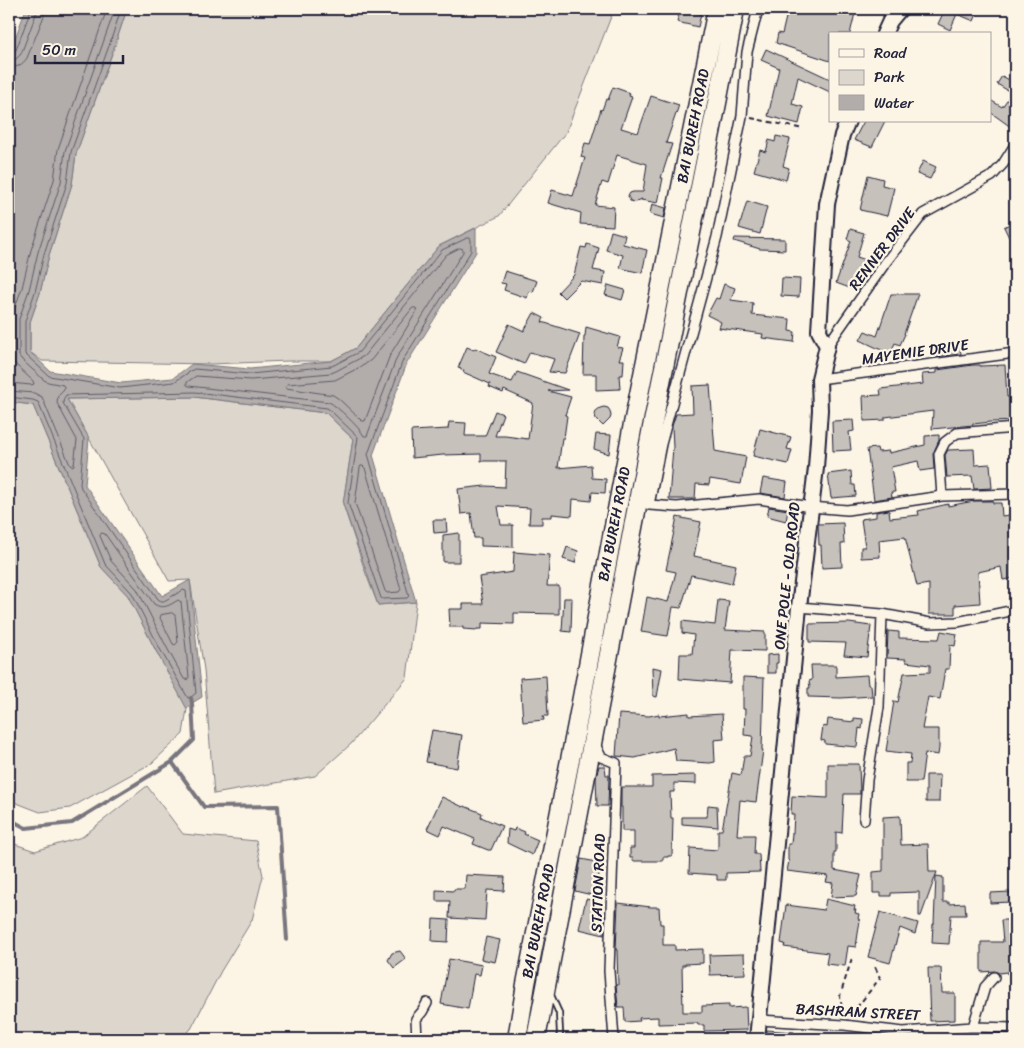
<svg xmlns="http://www.w3.org/2000/svg" width="1024" height="1048" font-family="Sriracha,sans-serif">
  <style>
    .green { fill: #dcd6cc; stroke: #7f7c84 }
    .water { fill: #b2adab; stroke: #78757e }
    .lines { fill: none; stroke-linecap: round; stroke-linejoin: round }
    .shore { stroke: #5c5a68; stroke-width: 1 }
    .stream { stroke: #78757e; stroke-width: 4 }
    .building { fill: #c6c1bb; stroke: #22223b }
    .lane-casing { stroke: #22223b; stroke-width: 8 }
    .street-casing { stroke: #22223b; stroke-width: 12 }
    .secondary-casing { stroke: #22223b; stroke-width: 18 }
    .highway-casing { stroke: #22223b; stroke-width: 21 }
    .path { stroke: #22223b; stroke-width: 2; stroke-dasharray: 5 4; stroke-linecap: butt }
    .lane { stroke: #fcf5e5; stroke-width: 4.5 }
    .street { stroke: #fcf5e5; stroke-width: 9 }
    .secondary { stroke: #fcf5e5; stroke-width: 14 }
    .highway { stroke: #fcf5e5; stroke-width: 18 }
    .labels { text-anchor: middle; stroke-width: 4.5; stroke-linejoin: round; paint-order: stroke }
    .street-label { font-size: 15px; fill: #22223b; stroke: #fcf5e5 }
  </style>
  <rect width="100%" height="100%" fill="#fcf5e5"/>
  <filter id="ink" filterUnits="userSpaceOnUse"><feTurbulence type="fractalNoise" baseFrequency=".02" numOctaves="2"/><feDisplacementMap in="SourceGraphic" scale="10" xChannelSelector="R" yChannelSelector="G"/><feConvolveMatrix kernelMatrix="1 2 1 2 8 2 1 2 1" color-interpolation-filters="sRGB"/></filter>
  <g filter="url(#ink)">
    <path class="green" d="M127 9H614L566 132 499 216 439 246 356 348 331 361H289L210 364 42 361 30 352V322L40 293 49 255 72 184 76 154 115 45Z
      M194 397 326 413 353 439 343 504 366 574 378 605 416 602 407 678 351 744 315 776 214 794 204 670 190 580 169 581 67 399Z
      M9 402 33 405 101 567 128 595 156 651 184 687 187 709 183 734 152 763 70 808 40 812 9 800Z
      M147 786 183 834 256 841 263 876 252 920 221 971 191 1029 180 1039H9V842L35 851 82 837Z"/>
    <path class="water" d="M26 9H127L115 45 76 154 72 184 49 255 40 293 30 322V352L50 371 121 383 173 378 192 364 250 369 331 361 356 348 439 246 476 228V252L407 363 373 455 416 602 378 605 343 504 353 439 326 413 194 397 67 399 89 438 85 485 162 596 190 580 202 697 192 703 187 709 156 651 128 596 101 567 33 405 9 402V54Z"/>
    <g class="lines">
      <path class="shore" d="M9 54 13 53 16 50 30 12 31 9
        M9 60 16 59 21 54 36 14 37 9
        M9 68C17 68 23 64 27 58L44 16 45 9
        M460 248 463 249V252L397 357 367 436H364C360 428 337 406 329 402L189 386 187 385V382L196 376 251 380 331 373 336 371 364 356 446 255Z
        M413 308H416L417 311 390 355 365 421H362L339 399 333 395 286 388 285 386 287 384 335 380 364 365 371 360Z
        M9 383 31 385 34 384 33 381 16 365 12 358 11 351V318L22 288 31 250 54 180 58 149 107 9
        M9 391 34 393 42 397 70 465 72 466 74 465 77 440 57 403 58 395 64 389V387L63 385 48 382 44 380 22 360 19 356V319L29 290 38 252 61 182 65 151 115 9
        M9 397 33 400 38 402 105 564 132 593 160 649 188 698H190L196 693 186 591 183 590 164 601H161L158 599 81 488 80 484 84 439 63 403 64 398 66 395 195 392 327 408 330 410 358 437 348 503 381 598 383 599 407 598 409 596 368 454 403 360 471 251V240L470 238H467L442 250 359 352 332 366 250 374 194 369 174 382 120 388 49 376 25 354V321L35 292 44 254 67 183 71 152 110 43 121 9
        M361 466H363L365 468 401 589 399 592 387 593 385 591 355 503 360 468Z
        M102 533 105 534 154 604C163 610 170 605 178 600L181 602 189 677 187 680 184 679 166 646 137 589 111 561 100 536Z
        M172 613 175 615 178 642 175 645 173 644 160 618 161 615Z"/>
      <path class="stream" d="M172 762 204 807 278 806 287 940
        M9 819 26 828 72 823 172 762 194 740 192 703 191 698"/>
    </g>
    <path class="building" d="M680 9 701 14 698 27 677 22Z
      M788 9H827L839 13 840 9H856L850 34H830V61L776 43 778 33 782 34Z
      M945 9H979L974 21 957 14 950 30 938 24Z
      M766 49 830 79V92L798 77 792 104 803 107 799 124 768 116 779 68 761 60Z
      M1002 76 1015 83V130L990 112V100L1002 107 1012 93 997 84Z
      M613 87 630 93 629 96 632 97 621 128 638 133 651 96 679 105 666 143 672 144 661 178H663L658 203 641 200 642 199 635 202 630 201 628 196 630 193 633 192H643L647 164 617 155 608 184 602 182 595 205 614 207 613 226 580 224 581 213 548 203 552 190 573 196 585 158 581 157 585 143 590 144 601 109 602 110 606 99 608 100Z
      M864 121H885L872 147 854 140Z
      M776 136 790 139 783 166 789 168 786 180 754 171 760 150 766 152 769 140 775 142Z
      M923 161 936 167 930 179 917 174Z
      M868 175 883 179 882 185 894 188 887 216 860 210Z
      M747 201 767 207 760 234 739 228Z
      M652 204 666 208 664 218 650 214Z
      M1015 221V250L1004 227Z
      M850 229 864 233 857 257 869 261 858 291 836 283 851 241 847 239Z
      M611 231 625 235 623 244 647 250 642 273 620 268 623 255 606 250Z
      M735 238 785 239V250L760 249 734 241Z
      M587 244 599 248 593 270 605 272 603 285 581 281 564 298 558 292 574 275 581 247 586 248Z
      M505 271 537 281 533 292 529 291 527 298 504 290 506 284 501 283Z
      M782 278 800 279 799 297 781 296Z
      M724 284 735 288 731 300 753 303 752 315 790 319 789 331 795 332 794 342 762 338 763 334 719 328 721 322 707 315 716 298 719 299Z
      M608 285 625 290 622 300 605 295Z
      M891 294H918L904 334H905L900 345 895 343 890 354 860 340 865 331 877 336Z
      M534 313 544 318 542 322 580 334 565 373 549 372 554 359 530 352 524 364 496 352 509 324 524 331Z
      M586 327 620 337 617 347 623 348 619 360H624L623 375H619L620 389 596 390V374H583L584 336H585Z
      M960 345 961 354 935 357 934 348Z
      M467 347 474 350 475 348 496 357 489 374 512 382 517 372 568 390 548 391 571 397 565 415 567 416 564 438H562L558 468 591 465 592 478 606 479 605 493 592 492 591 501 573 499 572 516 552 514V517H542V524H529L530 508 498 506 501 525H513V547L481 546V538H474L471 513 461 514 458 489 485 486 505 487 506 461H481V454L443 455 412 458 411 431 448 429 449 422 466 423 465 436H485L495 411 503 414 495 436H505L528 439 533 403 504 390 503 393 489 387 490 384 463 372 464 370 458 368Z
      M973 365H980V366L1005 365 1007 397 1015 396V421L991 422 973 424V425L932 429 933 411 885 417V420L864 421 863 396 881 395 880 389 923 384 922 374 937 373V370Z
      M710 385 715 451 746 457 741 484 710 479 709 485 696 484 695 499H669L673 447 672 426 676 414 693 413 692 386Z
      M604 407 608 408 610 411 611 416 610 419 603 426 596 419 595 415 596 411 600 408Z
      M853 420 854 431 849 432 851 450 833 451 832 421Z
      M760 429 791 437 787 449 792 450 788 464 753 456Z
      M596 434 611 435 609 454 594 449Z
      M939 435V440L933 454 934 469 920 471 918 461 891 467 895 492H891L892 497 874 500 867 449 877 448 878 452 889 451V453L925 445V436Z
      M974 449 975 465 990 464 992 488 974 489 972 476 947 477 945 455 948 450Z
      M851 471 852 485H855L856 496 831 498 828 474Z
      M763 478 787 482 785 497 760 493Z
      M974 501H993V503H1001L1002 516 1009 515 1015 543V578L1003 580 1001 567 978 572 980 603 955 605V614H929V584L917 586 905 537 879 540 880 557 861 558V547H865L861 519 876 517V512L889 510 890 518 919 515 918 511 948 504V506Z
      M769 507 788 510 786 521 767 516Z
      M677 517 701 522 694 556 736 565 732 584 691 575 681 608 673 607 668 636 641 632 647 597 668 602 676 572 666 570Z
      M433 520H446L447 532 434 533Z
      M843 523 844 544H841L842 567 822 568 821 545H819L818 524Z
      M459 533V562H443V535Z
      M567 547 578 551 575 563 563 559Z
      M514 552 550 555 547 586H559V614L514 613V624L482 623V629H477V630L463 629V627H450L449 609H463V604H483L479 577 513 572Z
      M564 598H572L571 632 562 631Z
      M718 600 729 601 725 630 765 632V651L732 650 730 683 679 679 680 654H692L694 635 682 633V621L715 625Z
      M849 623 871 626 867 657 844 655 846 643 809 642V624Z
      M888 631 899 632V638L939 639 941 631 957 634 955 646 950 645 949 669H945L940 699 928 697 922 729H939V748L938 755 925 753 921 782H906V763H910L911 754 886 751 894 701 898 702 904 673 930 672V665L906 662V659L887 658Z
      M778 654V663H776V673H767V655Z
      M811 665H836V677L867 675 868 685H871L872 696 841 698 808 697V688H810L809 681 812 680Z
      M652 667 662 669 657 697 653 696Z
      M546 676 548 716H543L544 720 523 722 520 678Z
      M743 677 764 678 762 750H763L756 802 740 800 737 835H755L754 854H759L760 872 726 873V880H717V875L689 873 690 848 718 850V830H722L732 773 741 775 744 756H750L753 736 744 735 745 709H743Z
      M689 713V716L722 714 724 739 714 740 715 762 710 763 676 761 674 748 635 758 616 756 619 714 649 716 659 714V716Z
      M854 718 863 719 862 729 859 728 857 747 825 744V741L821 740 823 726 827 727 828 719 854 722Z
      M432 730 462 735 457 768 426 762Z
      M828 764H859L860 794H844L842 833 836 832V852H834V870L861 875 856 896 831 897 833 883 826 882 828 876 787 871 789 861 788 860V844H791L792 833H793L794 814H791L792 796 828 798Z
      M599 766H605L606 775H609L608 806H597L596 777Z
      M696 775V784L674 783V792H670L671 818H673L672 856H668V857H663V861H633V858H630V848H634V831H622V807H621V787H652V776Z
      M926 775H940L939 802H926Z
      M442 797 463 807 464 806 482 813 481 817 502 826 491 850H488L473 844 475 839 444 826 440 835 427 829Z
      M708 805 717 806 718 827 682 824V817H707Z
      M900 816 901 845 928 844 929 872H937L921 916H919V892L891 893V896H881V893H873V872L883 871V817Z
      M515 828 525 832 524 834 538 840 532 855 507 843 508 829 514 831Z
      M581 859 602 863 598 879H596L592 895 575 891Z
      M466 875 505 877 504 891 487 890 485 920 449 918 450 901H436V890L454 891V889H465Z
      M936 876 943 877V902H949V904L965 903 966 915H951L949 944 932 943 933 924H934Z
      M1010 892 1011 902 990 903V893Z
      M586 899 595 901 593 912 605 914 604 935 579 929Z
      M826 899 855 906 854 910H856L855 913 859 914 858 919 860 920 856 947 848 946 845 966 826 964 828 953 784 947 785 944 781 943 786 905 824 910Z
      M618 903 651 907H659L660 924H663V945H675V950L703 949V963L685 964V965H682L683 1012H702V1006L729 1005V1008L746 1007 747 1030 704 1031V1025H698L697 1023 658 1024V1017L639 1018 640 1021 625 1022 624 1007H618L616 985H618L617 950H616Z
      M880 912 918 923 915 934 900 928 890 963 868 957Z
      M433 919 449 920 448 942 432 941Z
      M1001 920H1015V973L1007 974V972L999 973 995 971 981 972V942H1003Z
      M486 937 500 940 495 962 481 959Z
      M400 951 406 959 394 968 388 960 392 953Z
      M744 954 745 974 710 975 709 955Z
      M449 959 482 965 480 975 474 974 468 1009 441 1004Z
      M928 968H941L942 993H955V1020L930 1021Z
      M767 1030 794 1032V1039H766Z"/>
    <g class="lines">
      <defs>
        <path id="lane" d="M550 993 559 1013 560 1033 559 1039"/>
        <path id="street" d="M758 9 747 52 742 116 717 237 661 444 649 505 677 507 759 499 811 507 847 510 942 496 1015 494
          M827 346 886 262 923 214 992 176 1003 164 1015 145
          M819 379 1015 353
          M942 496 939 454 945 442 957 433 1015 428
          M799 607 882 614 930 623 957 622 1015 610
          M595 744 601 757 616 763 609 971 614 1039
          M864 820 867 780 879 707 882 614
          M759 1020 844 1025 903 1032 973 1027 1015 1028
          M973 1027 985 987 994 977
          M417 1039 416 1019 422 1012 427 1003"/>
        <path id="secondary" d="M884 34 890 21 900 9
          M757 1039 799 607 816 468 820 410 819 379 827 346 819 331 827 204 842 135 848 121"/>
        <path id="highway" d="M517 1039 526 984 577 724 633 424 717 9
          M536 1039 653 422 717 103 735 9"/>
      </defs>
      <use href="#lane" class="lane-casing"/>
      <use href="#street" class="street-casing"/>
      <use href="#secondary" class="secondary-casing"/>
      <use href="#highway" class="highway-casing"/>
      <path class="path" d="M751 118 803 129
        M851 1015 880 978 874 964
        M843 1016 840 996 852 958"/>
      <use href="#lane" class="lane"/>
      <use href="#street" class="street"/>
      <use href="#secondary" class="secondary"/>
      <use href="#highway" class="highway"/>
    </g>
  </g>
  <g class="labels">
    <g class="street-label">
      <text transform="translate(693 126) rotate(-79)" y="5">BAI BUREH ROAD</text>
      <text transform="translate(882 249) rotate(-53)" y="5">RENNER DRIVE</text>
      <text transform="translate(915 352) rotate(-8)" y="5">MAYEMIE DRIVE</text>
      <text transform="translate(614 524) rotate(-79)" y="5">BAI BUREH ROAD</text>
      <text transform="translate(787 576) rotate(-84)" y="5">ONE POLE - OLD ROAD</text>
      <text transform="translate(598 883) rotate(-88)" y="5">STATION ROAD</text>
      <text transform="translate(538 921) rotate(-79)" y="5">BAI BUREH ROAD</text>
      <text transform="translate(858 1012) rotate(3)" y="5">BASHRAM STREET</text>
    </g>
  </g>
  <rect width="1024" height="1048" fill="none" stroke="#fcf5e5" stroke-width="30"/>
  <rect x="15" y="15" width="994" height="1018" fill="none" stroke="#22223b" stroke-width="2" filter="url(#ink)"/>
  <rect x="829" y="32" width="162" height="90" fill="#fcf5e5" stroke="#a5a1a1"/>
  <rect x="839" y="49" width="25" height="8" fill="#fcf5e5" stroke="#a5a1a1"/>
  <text x="874" y="58" font-size="15" fill="#22223b">Road</text>
  <rect x="839" y="70" width="25" height="15" fill="#dcd6cc" stroke="#a5a1a1"/>
  <text x="874" y="82" font-size="15" fill="#22223b">Park</text>
  <rect x="839" y="95" width="25" height="15" fill="#b2adab" stroke="#a5a1a1"/>
  <text x="874" y="108" font-size="15" fill="#22223b">Water</text>
  <path d="M35 55v8h88v-8" fill="none" stroke="#22223b" stroke-width="2.5"/>
  <text x="42" y="55" font-size="15" fill="#22223b" stroke="#fcf5e5" stroke-width="4" paint-order="stroke">50 m</text>
</svg>
